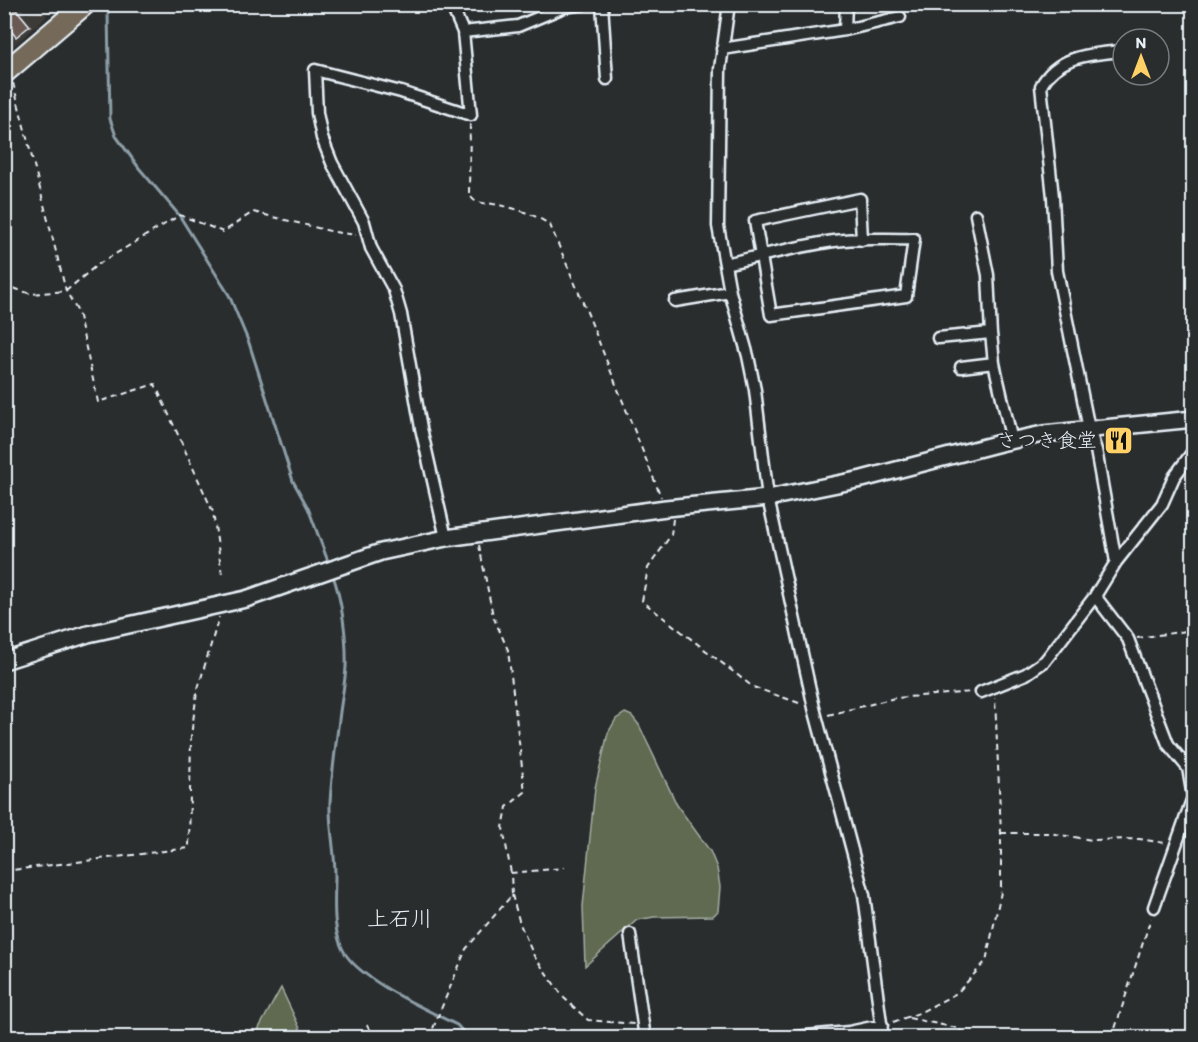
<svg xmlns="http://www.w3.org/2000/svg" width="1198" height="1042" font-family="Itim,'Klee One',sans-serif">
  <style>
    .built { fill: #3d3a39 }
    .green { fill: #616a51; stroke: #a4aea4; stroke-width: 1.5 }
    .lines { fill: none; stroke-linecap: round; stroke-linejoin: round }
    .stream { stroke: #8c9ea8; stroke-width: 3 }
    .building { fill: #6a5953; stroke: #e8f1f8; stroke-width: 1.5 }
    .street-casing { stroke: #e8f1f8; stroke-width: 15 }
    .secondary-casing { stroke: #e8f1f8; stroke-width: 20 }
    .highway-casing { stroke: #e8f1f8; stroke-width: 24 }
    .path { stroke: #e8f1f8; stroke-width: 2; stroke-dasharray: 6 4.5; stroke-linecap: butt }
    .street { stroke: #2a2d2e; stroke-width: 10 }
    .secondary { stroke: #2a2d2e; stroke-width: 15 }
    .highway { stroke: #746a5a; stroke-width: 20 }
    .labels { text-anchor: middle; stroke-width: 4.5; stroke-linejoin: round; paint-order: stroke }
    .poi-label { font-size: 20px; fill: #e8f1f8; stroke: #2a2d2e; text-anchor: end }
    .quarter-label { font-size: 22px; fill: #e8f1f8; stroke: #2a2d2e }
  </style>
  <rect width="100%" height="100%" fill="#2a2d2e"/>
  <filter id="ink" filterUnits="userSpaceOnUse"><feTurbulence type="fractalNoise" baseFrequency=".0167" numOctaves="2"/><feDisplacementMap in="SourceGraphic" scale="12" xChannelSelector="R" yChannelSelector="G"/><feConvolveMatrix kernelMatrix="1 2 1 2 8 2 1 2 1" color-interpolation-filters="sRGB"/></filter>
  <g filter="url(#ink)">
    <path class="built" d="M21 5 25 14 43 10 47 16 5 54V9Z"/>
    <path class="green" d="M625 713 632 716 639 725 677 805 710 851 717 868 720 887 718 911 713 916 654 917 637 920 585 966 583 906 595 788 608 733 616 719Z
      M281 988 304 1037H254Z"/>
    <g class="lines">
      <path class="stream" d="M108 13 110 119 116 136 139 168 179 215 229 295 249 343 293 481 308 508 329 564
        M332 573C342 599 347 639 346 667 345 682 342 697 340 712 336 742 332 772 330 802 329 827 335 850 335 875 335 900 331 933 346 955 366 983 426 1009 457 1025L465 1034 466 1038"/>
    </g>
    <path class="building" d="M16 9 30 26 16 37 4 22V11Z"/>
    <g class="lines">
      <defs>
        <path id="street" d="M451 4 463 32 518 26 564 7 583 4
          M602 4 607 79
          M729 4 720 69 718 226 730 292 748 356 755 390 768 498 814 708 864 895 883 1038
          M845 30 900 17
          M722 49 845 30 846 4
          M976 215 988 275 991 335
          M725 264C761 256 798 246 834 241 860 237 888 240 914 239L906 296 771 315 755 221 860 199 862 240
          M675 301 730 292
          M938 338 991 333 994 363 1012 441
          M961 367 994 363
          M446 538 421 428 401 314 394 290 371 248 364 222 332 163 322 138 317 113 315 70 401 92 471 115 463 32
          M1116 562 1096 450 1089 429 1057 271 1053 197 1041 86C1058 55 1091 54 1123 51
          M1095 596 1128 639 1168 744 1188 768 1193 797 1154 907
          M981 692 1026 674 1045 661 1095 596 1116 562 1162 504 1174 477 1194 450
          M630 934 645 1038
          M785 1038 849 1032 882 1025"/>
        <path id="secondary" d="M4 661 88 634 246 599 381 552 446 538 666 508 768 498 862 479 1000 443 1043 434 1194 419"/>
        <path id="highway" d="M4 73 85 4"/>
      </defs>
      <use href="#street" class="street-casing"/>
      <use href="#secondary" class="secondary-casing"/>
      <use href="#highway" class="highway-casing"/>
      <path class="path" d="M13 83 66 291 78 312 98 402 155 384 213 512 222 575
        M470 124 469 193C471 197 473 201 478 202 483 204 488 203 493 204 512 207 535 214 550 225L587 312 661 497
        M4 285 31 294 66 291 97 265 180 215 223 232 253 212 334 232 356 235
        M673 519 671 535 648 568 642 601 753 687 802 704
        M479 545 493 616 508 650 525 792 507 807 503 828 511 873
        M4 633 7 648
        M1137 638 1194 630
        M828 715 895 698 973 692
        M1001 833H1049L1092 840 1139 839 1165 843
        M4 871 189 848 191 736 197 692 219 617
        M512 895 520 924 534 956 564 998 588 1020 634 1024
        M909 1018 957 1028 969 1038
        M893 1022 919 1013 957 993 986 961 1001 892V833L995 698
        M367 1025 376 1038
        M429 1038 466 949 512 895 511 873 564 868
        M1112 1038 1151 918"/>
      <use href="#street" class="street"/>
      <use href="#secondary" class="secondary"/>
      <use href="#highway" class="highway"/>
    </g>
  </g>
  <defs>
    <symbol id="restaurant-square" viewBox="-11 -11 22 22"><rect x="-9" y="-9" width="18" height="18" rx="4" fill="#ffd166" stroke="#2a2d2e"/><path d="M-5-6h1v4h1v-4h1v4h1v-4h1v5L-1.5 .5V6h-2V.5L-5-1ZM5-6V6H3V1.5H1.5Q1.5-4 5-6Z" fill="#111"/></symbol>
  </defs>
  <g fill-rule="evenodd">
    <use href="#restaurant-square" x="1102" y="424" width="33" height="33"/>
  </g>
  <g class="labels">
    <g class="poi-label">
      <text x="1097" y="447">さつき食堂</text>
    </g>
    <g class="quarter-label">
      <text x="400" y="926">上石川</text>
    </g>
  </g>
  <rect width="1198" height="1042" fill="none" stroke="#2a2d2e" stroke-width="24"/>
  <rect x="12" y="12" width="1174" height="1018" fill="none" stroke="#e8f1f8" stroke-width="2" filter="url(#ink)"/>
  <g transform="translate(1141 57)"><circle r="28" fill="#2a2d2e" stroke="#767b7f" stroke-width="1.5"/>
  <path d="M0-4.5L10 22L0 15L-10 22Z" fill="#ffd166"/>
  <text y="-9" font-size="16" font-weight="bold" text-anchor="middle" fill="#e8f1f8">N</text>
  </g>
</svg>
